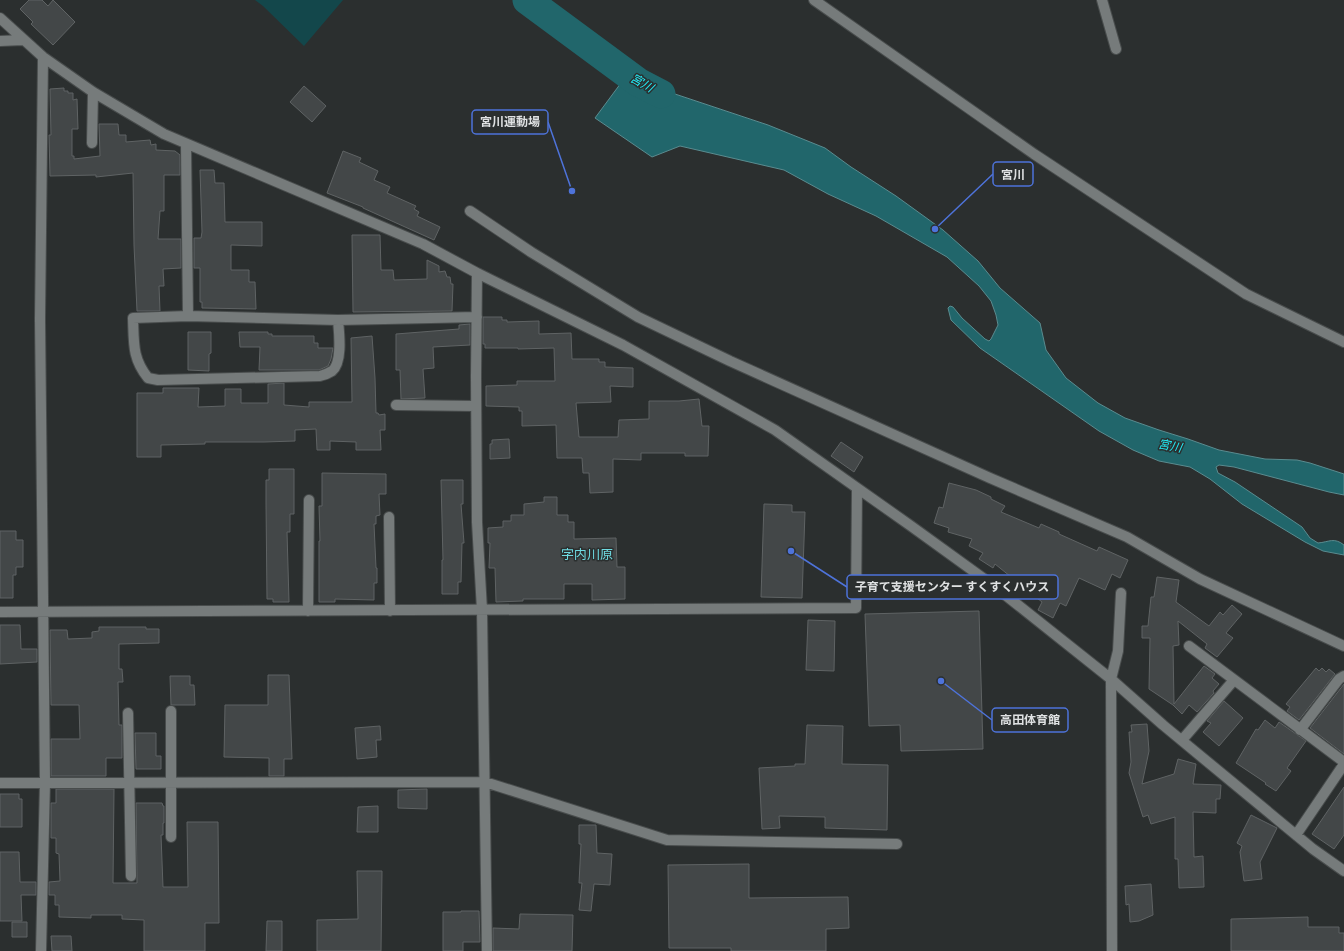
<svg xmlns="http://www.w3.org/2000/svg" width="1344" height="951" font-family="Manrope,'Noto Sans JP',sans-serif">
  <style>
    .green { fill: #13474b }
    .water { fill: #21666b; stroke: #5a8b8f }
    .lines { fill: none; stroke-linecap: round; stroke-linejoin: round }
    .river { stroke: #21666b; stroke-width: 29 }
    .building { fill: #434748; stroke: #5f6364 }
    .minor-casing { stroke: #484c4c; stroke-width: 12 }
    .minor { stroke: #767b7b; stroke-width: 10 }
    .labels { text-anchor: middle; stroke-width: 3; stroke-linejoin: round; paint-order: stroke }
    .water-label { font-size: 12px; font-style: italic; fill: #21edf8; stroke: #2b2f2f }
    .quarter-label { font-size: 13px; fill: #6fdbe2; stroke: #2b2f2f }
    .leader { fill: none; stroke: #4e73da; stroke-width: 1.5 }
    .callout-dot { fill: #4e73da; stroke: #2b2f2f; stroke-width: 1.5 }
    .callout { fill: #2b2f2f; stroke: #4e73da; stroke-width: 1.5 }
    .callout-label { font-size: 12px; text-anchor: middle; font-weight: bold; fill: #dfe1e2 }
  </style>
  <rect width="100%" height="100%" fill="#2b2f2f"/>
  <path class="green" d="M255 0H343L304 46 263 6Z"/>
  <path class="water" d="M635 64 652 83 663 90 768 125 825 148 851 167 896 196 943 230 978 261 1000 288 1040 323 1046 350 1066 378 1098 403 1125 418 1159 430 1188 439 1219 450 1265 459 1297 460 1310 463 1344 474V495L1329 492 1234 467 1219 465 1216 467 1218 473 1235 482 1302 527 1310 538 1318 543C1329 542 1334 537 1344 545V555L1323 551 1305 542 1242 504 1210 479 1190 467 1159 461 1133 450 1099 431 980 348 951 320 948 308 950 306 953 307 962 318 985 339 989 341 991 339 998 325 996 315 991 301 979 286 947 257 876 216 828 194 784 170 680 146 652 157 595 118Z"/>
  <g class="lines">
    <path class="river" d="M527 0 638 82 661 94"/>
  </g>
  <path class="building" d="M29 0H42L48 6 53 0 75 22 53 45 31 24 33 22 20 9Z
    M304 86 326 106 312 122 290 102Z
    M64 88V91H68V93H73V100L77 99 78 129H72V156H74V159L100 156 99 124H118L119 135H126V142L150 140 151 145 156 144V150L175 151 180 155V175H164V211H160L158 239H181V268L163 269 164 286H159L160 311H137L134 245 133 173 96 177V175L50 176 49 135H51L50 89Z
    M343 151 361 158 359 162 378 171 374 180 390 187 387 193 416 206 414 209 419 212 417 216 440 227 434 240 363 208V207L327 193Z
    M200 170H214L215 183H224L225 222H262V246L231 245V270H249V282H255L256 309 202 308V302H200V268H194V238H201L202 232Z
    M352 235H380L381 270H393L394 280 427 279V260L439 266V272L445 271 447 277H450L451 284H453L452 311 353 312Z
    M483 317H502V320H507V322L539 321V334L571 333 572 359H599V362H605V367L633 368V387L610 386 611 402 576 403 579 437H618L619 420 649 419V401H679L699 399 702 426H709L708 456H685V453H641V460L613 459V492L590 493 589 473H583L582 458H557L556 425 522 426V411H519V407L486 406V386L517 385V381H555L554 348 518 349V348H485V344H483Z
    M470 324V345L433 347 434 368 423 369 425 398 401 399 400 370H396V334L459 329V325Z
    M188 332H211V353L209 354V371L188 370Z
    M239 332H268V334H272V336H314V343H318V348H333L331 359 328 366 319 370H259L260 347H240Z
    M372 336 375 378 376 413H378L379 415 385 414V430H380L381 450H356V442L330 441V450H317L316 429 295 430V441L264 442H205V444L161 445V457H137V393H163V388H199L198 407 225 406V389H241V403H268V384L284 383V405L309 407V402H352L351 338Z
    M509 439 510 458 490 459V444H492V440Z
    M841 442 863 457 854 472 831 456Z
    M269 469H294V514H290V532H287L289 602H273V599H267L266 502V480H269Z
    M322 473 386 474V494H379L380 515 376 516V524H374L376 568H377V583H374V600L335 599V602H319V541H320L319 506H322Z
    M441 480H463V504H461L464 543H462L461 582H458V594H442V560H443Z
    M949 483 976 490 991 497V499L1005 506 1001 512 1039 528 1041 524 1059 532V534L1097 551 1099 547 1128 560 1120 578 1112 574 1105 590 1079 578 1066 606 1060 603 1053 618 1038 610 1042 602 995 564 993 568 979 559 983 553 969 546 972 539 948 532 949 528 934 523 939 507 943 508Z
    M544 497H557V515H568V522H574V539L616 538 617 567H625V599L592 600V584H564V599H523V601L496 602 495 568H489L490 543H488V528L503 527V521H511V515H524V504L544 502Z
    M764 504 792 505V512H805L802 598 761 597Z
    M0 531H16V540H23V567H16V575H13V598H0Z
    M1157 577 1179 580 1176 602 1209 626 1220 612 1223 615 1232 605 1242 614 1226 633 1233 638 1217 657 1205 648 1207 644 1178 621 1179 645 1173 646 1174 704 1204 666 1215 674 1212 678 1219 684 1213 691 1214 693 1197 712 1189 705 1182 714 1173 705 1149 689 1150 638H1142V626H1148L1151 597H1154Z
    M979 611 983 749 901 751 900 725 869 726 865 614Z
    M808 620 835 621 834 671 806 670Z
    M0 625H20L21 649H37V662L0 664Z
    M99 627H146V629H159V643L119 644V669H122L123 682H118L119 725H122V758H106V776H51V739H80L79 705H51L50 630H67L68 639 92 638V632L99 631Z
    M1316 668 1319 671 1322 668 1326 672 1329 669 1335 674 1299 720 1287 711 1290 707 1286 704Z
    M268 675H289L292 759H284V776H269V758L224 757 225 705H268Z
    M170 676H190V685H194L195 705H171Z
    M1344 684V754L1310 728Z
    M1224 701 1243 718 1219 746 1203 732 1211 723 1207 721Z
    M1265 720 1275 728 1279 722 1306 741 1287 768 1291 771 1276 791 1265 784 1266 783 1236 763 1256 729 1258 730Z
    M1147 724 1149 751 1142 784 1174 774 1178 759 1196 764 1193 784 1221 785 1220 799H1216V813L1193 812 1194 857 1203 856 1204 887 1179 888 1178 859H1175V817L1151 824 1148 815 1143 817 1129 773 1131 762 1129 732H1132L1131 725Z
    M807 725 843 726 842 764 888 765 887 830 825 828V817L779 816 780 828 762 829 759 768 795 766V764H805Z
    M380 726 381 740H376L377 757 357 759 355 728Z
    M135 733H156V756H161V769H136Z
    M1344 787V835L1334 849 1312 834Z
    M56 789H114L113 883H137L136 803H162L163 806H164V823H163V835H161L163 887H188L187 822H218L219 923H205V951H144V920L122 919V915H91V918L59 917V905H55V895H49V882L60 881 59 854 56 853V838H51V803H56Z
    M427 789V809L398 808V790Z
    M0 794H19V799H22V827H0Z
    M378 806V832H357L358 807Z
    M1251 815 1277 828 1260 862 1262 879 1244 881 1240 852 1242 846 1237 843Z
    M579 825H596L597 853 612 854 610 885 594 884 591 911 579 910 582 883H579L581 844H579Z
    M0 852H19L20 882H36V895H21L22 921H0Z
    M749 864V898L848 897 849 928 826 929V951H731V948H669L668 865Z
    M357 871H382L381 951H317V920L358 919Z
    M1151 884 1153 915 1139 921 1130 922 1129 904 1126 905 1125 886Z
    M461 911H479L480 942H463V951H443V912H461Z
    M520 914 573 915 572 951H493V928L519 929Z
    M1308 917V927H1339V933H1344V951H1231V919Z
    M267 921H282V951H266Z
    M12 922H27V937H12Z
    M51 936H71L72 951H52Z"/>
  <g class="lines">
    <defs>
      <path id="minor" d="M814 0 1034 154 1246 294 1344 342
        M1102 0 1116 49
        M0 18 43 57 93 92 164 134 423 244 477 273 623 345 775 430 911 526 994 586 1111 679 1163 725 1313 849 1344 871
        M0 41 23 40
        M92 143 93 92
        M186 144 188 316
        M470 211 531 252 638 317 730 361 990 478 1127 537 1200 579 1344 646
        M477 273 476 377 477 522 482 610 487 951
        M338 320C339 332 343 362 332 371 329 373 324 375 320 376L158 380 148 378C132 358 134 343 133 318L188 316 338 320 477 317
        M396 405 476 406
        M389 517 390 611
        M308 611 309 500
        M0 612 856 608 857 489
        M1189 646 1344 762
        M128 713 131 876
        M1300 730 1339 679 1344 676
        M1182 740 1234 680
        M0 783 485 782 667 840 897 844
        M1296 835 1344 764
        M171 837V711
        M41 951 45 782 40 319 43 57
        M1112 951 1111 679 1118 651 1121 593"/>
    </defs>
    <use href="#minor" class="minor-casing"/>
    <use href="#minor" class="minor"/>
  </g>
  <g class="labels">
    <g class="water-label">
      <text transform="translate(642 83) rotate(30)" y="4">宮川</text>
      <text transform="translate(1170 446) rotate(10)" y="4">宮川</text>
    </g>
    <g class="quarter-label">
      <text x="587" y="559">字内川原</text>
    </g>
  </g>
  <path class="leader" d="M572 191L548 122M935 229L993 174M791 551L847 587M941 681L992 720"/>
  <g class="callout-dot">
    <circle cx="572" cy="191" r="4"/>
    <circle cx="935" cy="229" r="4"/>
    <circle cx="791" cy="551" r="4"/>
    <circle cx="941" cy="681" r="4"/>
  </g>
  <g class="callout">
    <rect x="472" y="110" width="76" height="24" rx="4"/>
    <rect x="993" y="162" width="40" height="24" rx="4"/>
    <rect x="847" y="575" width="211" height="24" rx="4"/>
    <rect x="992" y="708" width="76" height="24" rx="4"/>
  </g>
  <g class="callout-label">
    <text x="510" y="126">宮川運動場</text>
    <text x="1013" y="179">宮川</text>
    <text x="952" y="591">子育て支援センター すくすくハウス</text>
    <text x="1030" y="724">高田体育館</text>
  </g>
</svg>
